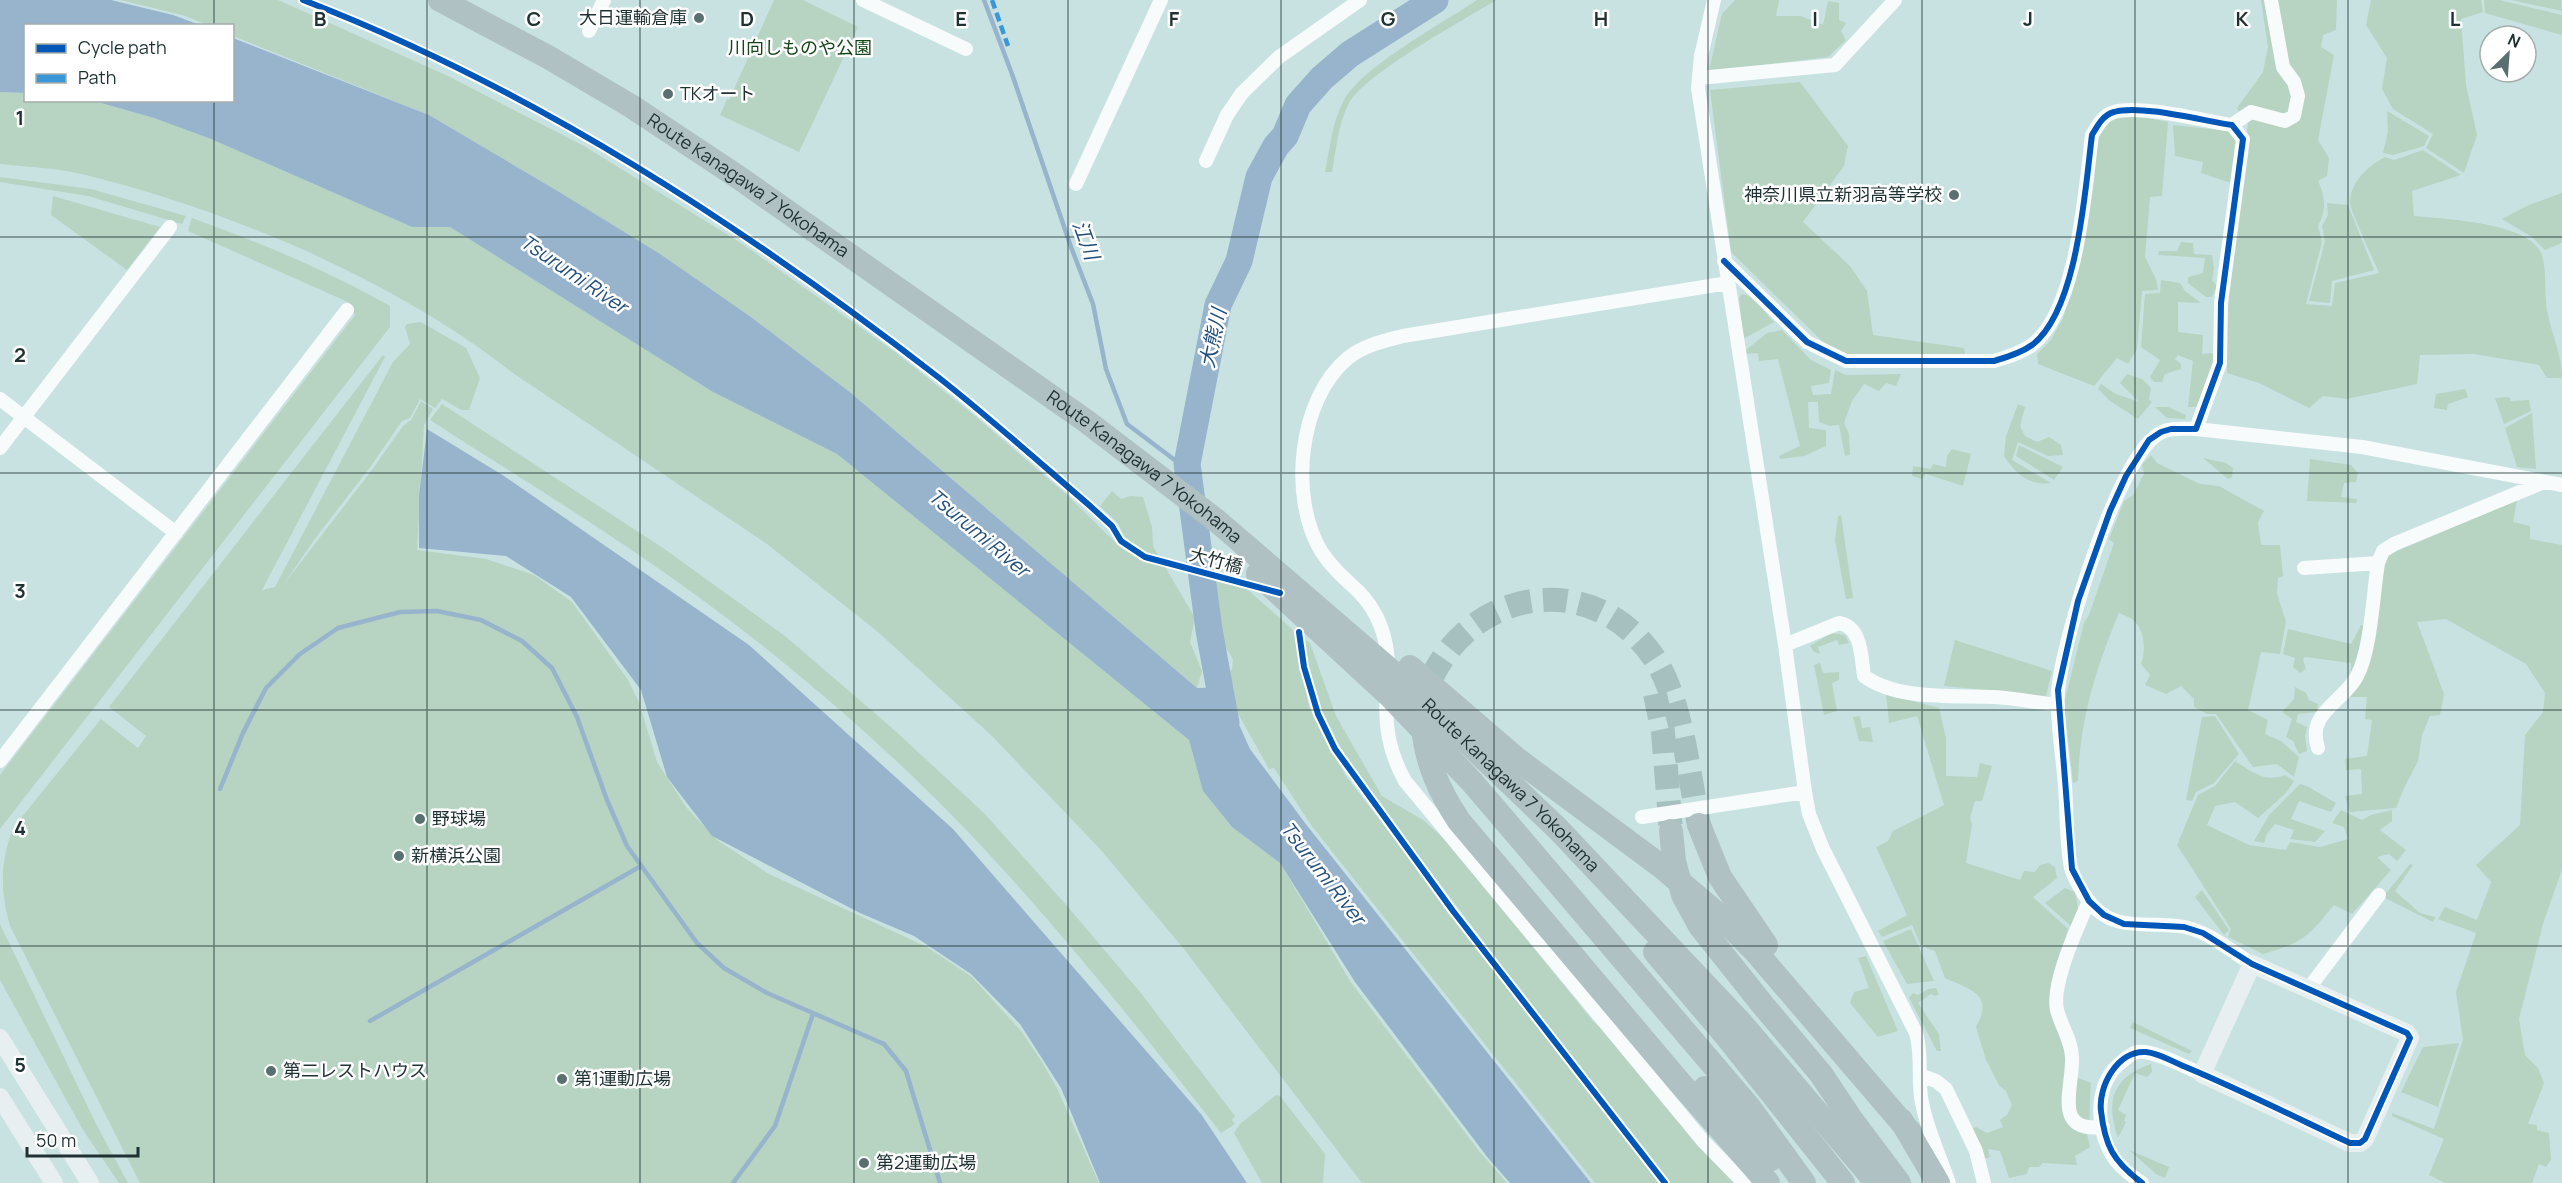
<svg xmlns="http://www.w3.org/2000/svg" width="2562" height="1183" font-family="Manrope,'Noto Sans JP',sans-serif">
  <style>
    .green { fill: #b7d3c2 }
    .water { fill: #98b4cd }
    .lines { fill: none; stroke-linecap: round; stroke-linejoin: round }
    .stream { stroke: #98b4cd; stroke-width: 4.5 }
    .river { stroke: #98b4cd; stroke-width: 27 }
    .highway-tunnel { stroke: #a6bfbf; stroke-width: 24; stroke-dasharray: 24 12; stroke-linecap: butt }
    .street { stroke: #f7fbfb; stroke-width: 14 }
    .secondary { stroke: #e7eff0; stroke-width: 18 }
    .highway { stroke: #afc1c3; stroke-width: 24 }
    .quiet { stroke: #3a97d8; stroke-width: 4.5; stroke-dasharray: 9 4.5; stroke-linecap: butt }
    .cycleway-casing { stroke: #fff; stroke-width: 10 }
    .cycleway { stroke: #0057b8; stroke-width: 6 }
    .grid { fill: none; stroke: #1f3132; stroke-width: 1.5; stroke-opacity: 0.55 }
    .poi-dot { fill: #5a6f70; stroke: #fff; stroke-width: 2 }
    .labels { text-anchor: middle; stroke-width: 5; stroke-linejoin: round; paint-order: stroke }
    .poi-label { font-size: 18px; fill: #1f3132; stroke: #fff; text-anchor: start }
    .park-label { font-size: 18px; fill: #144516; stroke: #fff }
    .street-label { font-size: 18px; fill: #1f3132; stroke: #fff }
    .water-label { font-size: 20px; font-style: italic; fill: #234f7d; stroke: #fff }
    .grid-label { font-size: 20px; text-anchor: middle; font-weight: bold; fill: #1f3132; stroke: #fff; stroke-width: 5; stroke-linejoin: round; paint-order: stroke }
  </style>
  <rect width="100%" height="100%" fill="#c8e2e2"/>
  <path class="green" d="M120 0H278L448 76 584 146 741 243 895 352 975 416 1067 495 1120 547 1148 564 1151 554 1127 543 1118 523 1100 506 1112 491 1121 499 1130 496 1143 497 1152 527 1153 546 1195 618 1190 642 1202 671 1197 688 851 393 751 317 659 254 561 193 429 115 233 36 232 26 208 25 182 15Z
    M774 0H803L858 27 799 152 720 115 727 99 729 100Z
    M1477 0H1496C1463 21 1363 74 1348 105 1338 125 1336 150 1332 172H1325C1330 149 1332 121 1344 100 1363 66 1443 23 1477 0Z
    M1735 0H1779L1776 16H1801L1823 25 1828 1 1839 3V20L1846 23 1841 31 1846 40 1828 57 1709 71 1722 14Z
    M2261 0H2337L2336 30 2323 35 2321 47 2334 55 2318 140 2329 158 2327 176 2318 181C2326 197 2326 211 2318 226L2322 242 2306 304 2332 306 2335 283 2379 273C2374 260 2351 213 2350 203 2350 182 2368 166 2385 157L2394 160 2423 150 2461 175 2412 191 2414 216C2443 219 2531 222 2542 255 2547 272 2544 293 2547 310 2551 333 2562 354 2562 378H2547L2539 365 2474 354 2420 355 2417 384 2347 399 2323 396 2309 408 2259 383 2227 373C2225 289 2238 207 2248 124L2237 108 2263 72 2268 47Z
    M2371 0H2481L2483 12 2461 19 2466 85 2477 135 2464 173 2426 148 2433 134 2393 109 2382 89 2387 58 2366 25Z
    M2484 0H2499L2562 15V35L2485 13Z
    M2511 0H2561L2562 11Z
    M1800 82 1848 146 1844 166 1803 222 1850 266 1867 291 1873 335 1964 348 1965 354 1849 357 1822 341 1731 252 1710 90Z
    M0 92 25 93 26 100 94 101 154 118 211 139 412 227H450L713 392 837 454 1189 740 1203 791 1232 827 1280 863 1350 981 1479 1151 1507 1183H1362L1184 949 1100 849 992 736 878 632 767 544 513 373C393 279 233 212 86 175 59 168 28 167 0 164Z
    M2387 111 2429 136 2424 146 2393 155 2383 153 2388 131Z
    M2132 115 2168 122 2162 196 2150 197 2145 257 2156 279 2158 290 2142 291 2137 349 2128 364 2117 358 2094 386 2038 364 2037 354 2051 340 2063 318 2077 273 2095 136 2114 117Z
    M2173 125 2230 131 2237 141 2231 183 2201 173 2203 162 2175 156Z
    M0 177 91 189 186 216 182 224 88 196 0 182Z
    M2562 193V243L2545 250 2532 237 2502 219 2529 205Z
    M53 196 160 227 127 270 51 215Z
    M2327 203 2348 205 2374 270 2332 281 2330 303 2309 301 2325 241 2322 226 2328 215Z
    M192 218C261 243 326 270 390 306V327L0 829V775L355 315 348 302 188 231Z
    M2181 242 2193 243 2194 254 2212 255 2214 269 2212 280 2217 286 2212 297H2206L2188 283V277L2203 273 2205 258 2158 255 2159 251H2177Z
    M2161 280 2180 283 2185 291 2201 303 2178 302V332L2203 335 2202 354 2214 353 2215 363 2197 407H2188L2193 361 2178 355 2175 359 2181 364V369L2165 374 2162 382H2154L2150 377 2160 360 2141 347 2145 294 2160 293Z
    M1742 294C1755 295 1765 313 1774 322L1743 339 1739 298Z
    M421 322 466 348 480 378 469 410H461L442 399 435 408 420 399 410 418 402 421 371 466 314 540 284 584 372 470 403 426 411 420 421 401 433 409 424 425 417 550 486 559 534 575 572 602 628 680 639 702 657 762 686 807 717 840 769 874 927 947 972 977 1021 1031 1040 1059 1057 1088 1099 1183H140L10 926C0 889 0 863 13 828L101 719 138 748 146 736 109 707 383 355 385 357 262 590 275 587 393 362 410 344 405 327 407 324Z
    M1782 330 1811 360 1831 370 1829 383 1811 386 1813 395 1831 394 1835 370 1846 375 1901 374 1896 386 1886 383 1879 391 1864 384 1852 401 1844 423 1849 434 1850 455 1845 456 1839 425 1830 426 1819 422 1818 402H1808L1809 428 1826 430V446L1804 456 1780 459 1779 456 1800 446 1778 359 1759 361 1758 353 1746 354V350L1767 333Z
    M2127 374 2142 379 2151 388 2149 399 2152 402 2138 419 2110 401 2098 389 2101 384 2116 394 2139 402 2120 383Z
    M2465 389 2468 397 2448 404 2447 410 2434 408 2436 394Z
    M2509 397 2511 401 2529 400 2531 411 2504 424 2495 398Z
    M442 404 663 548 785 636 892 728 984 813 1068 907 1140 992 1235 1116 1232 1120 1235 1124 1221 1133C1114 997 1008 862 879 745 808 680 732 619 652 564 580 514 504 468 430 420Z
    M2018 404 2025 407 2020 426 2025 436 2037 442 2049 437 2061 445 2063 455 2048 456 2018 442 2012 460 2051 483C2029 486 2016 474 2004 456L2006 436Z
    M2155 407H2168L2186 415 2185 419 2167 418Z
    M2532 413 2536 469 2517 467 2505 428Z
    M2019 445 2063 467 2054 480 2016 456Z
    M1952 449 1971 454 1963 486 1926 474 1922 479 1912 476 1913 466 1931 469 1933 464 1946 467 1947 456Z
    M2151 455 2157 463 2200 484 2219 486 2264 511 2258 522 2261 545H2280L2283 576 2278 578 2277 593 2286 622 2280 654 2261 652 2248 710 2268 720 2265 734 2281 741 2299 757 2294 777 2277 764 2253 767 2216 714H2207L2194 707V699L2181 686 2166 694 2145 685 2150 675 2141 664C2146 651 2145 630 2133 620 2130 617 2123 615 2119 613 2095 670 2080 720 2078 781L2073 783 2064 703 2084 623 2089 615 2114 543 2109 539 2124 501 2133 495 2144 474 2142 465Z
    M2203 458 2226 463 2233 468 2232 477 2228 479Z
    M2310 459 2351 465 2358 473 2356 482 2344 483 2341 497 2357 499 2356 503 2307 501Z
    M2517 500 2513 522 2530 526V539L2562 545V869L2543 924 2519 1019 2525 1055 2538 1068 2544 1083 2528 1124 2537 1125V1130L2549 1133 2551 1160 2546 1167 2539 1164 2532 1183H2445L2429 1175 2444 1139 2392 1116V1113L2434 1129 2463 1040 2456 992 2476 933 2438 919 2445 907 2477 920 2491 882 2476 865 2520 825 2525 735 2543 712 2545 693 2526 664 2446 619 2417 622 2444 694 2440 715 2430 716 2422 735 2418 761 2404 788 2396 808 2350 812 2345 796 2362 794 2361 769 2346 770 2345 759 2367 756 2372 720 2365 719 2367 697H2350L2358 687 2383 567 2388 555Z
    M1841 515 1853 598 1846 599 1835 540 1838 516Z
    M1209 580 1247 589 1293 630 1309 707 1345 775 1660 1183H1595L1311 825 1274 768 1269 769 1235 708 1234 688 1228 673 1232 669 1233 659 1217 633V609Z
    M2361 625 2365 626 2357 667 2351 677V663L2305 657 2303 660 2306 669 2300 673 2293 667 2295 658 2283 654 2288 629 2351 644Z
    M1831 633 1845 635 1849 643 1839 645 1837 640 1818 647 1820 654 1814 652 1810 646Z
    M1304 639 1310 643 1336 716 1382 796 1423 820 1449 843 1593 1021 1608 1034 1736 1183H1670L1604 1101 1362 781 1338 743 1315 697Z
    M1955 640 2052 671 2046 696 1944 686Z
    M1820 663 1823 673 1839 672V680L1832 683 1837 711 1824 715 1814 665Z
    M2295 687 2306 693 2309 700 2318 704 2317 712 2298 714 2296 722 2307 727 2305 736 2307 751 2299 754 2293 741 2286 737 2292 719 2282 712 2294 699Z
    M1886 694 1939 708 1946 738V776L1977 777 1980 763 1992 766 1982 801H1975L1970 818 1972 824 1966 863 2020 880 2024 871 2035 872 2040 865 2048 863 2055 867 2057 878 2033 897 2068 929 2057 970 2066 1051 2064 1106 2072 1128 2087 1134 2090 1147 2075 1156 2077 1165 2043 1163 2039 1167H2029L2027 1174 2009 1178 2000 1151 1988 1149 1990 1157 1983 1159 1971 1129 1976 1127 1987 1133 2003 1127 2000 1120 2007 1115 2012 1105 2006 1091 1999 1085 1986 1060 1976 1027C1994 995 1972 990 1945 978L1935 951 1921 946 1912 925 1882 937 1878 931 1907 915 1876 847 1888 841 1893 831 1944 805 1917 716 1889 723Z
    M1860 716 1862 728 1870 727 1873 742 1859 741 1853 717Z
    M2215 716 2239 754 2214 783 2196 792 2192 801 2186 800 2202 717Z
    M2235 761C2252 772 2265 783 2285 775L2294 781 2286 793 2258 818 2235 802 2215 806 2207 825 2249 845 2286 850 2290 842 2320 847 2348 839 2344 827 2332 823 2341 810 2362 820 2371 815 2392 810V821L2380 830 2406 850 2397 861 2389 854 2377 857 2391 870 2352 914 2334 905C2307 938 2304 942 2263 954L2228 937 2231 929 2177 845 2198 795 2215 786Z
    M2300 784 2307 786 2336 803 2331 812 2299 801 2291 819 2325 831 2315 842 2290 839 2294 830 2275 824 2267 834 2264 843 2254 841 2269 815Z
    M2410 864 2413 865 2395 891 2420 913 2435 917 2433 922 2383 897Z
    M2065 888 2075 892 2078 909 2071 926 2045 903Z
    M2202 890 2229 930 2224 935 2195 897Z
    M0 924 96 1124 128 1183H119L83 1130 0 980Z
    M1911 929 1934 981 1907 984 1883 941Z
    M1866 956 1898 1031 1878 1037 1850 1003 1854 992 1869 988 1858 958Z
    M1936 988 1939 994 1935 996 1931 994 1918 1003 1939 1034 1941 1051H1937L1909 998 1913 993 1918 995 1928 989Z
    M2133 1022 2192 1051 2189 1054 2130 1028Z
    M2459 1043 2438 1107 2401 1092 2423 1047Z
    M2151 1064 2152 1072 2147 1077 2135 1073 2118 1110 2126 1115 2124 1121 2126 1122 2118 1138C2105 1101 2113 1077 2151 1064Z
    M2076 1077 2091 1083 2089 1123 2080 1120 2073 1103Z
    M1276 1095 1280 1096 1325 1154 1323 1183H1262L1234 1133 1240 1124Z
    M2129 1150 2169 1167 2165 1178 2156 1174Z"/>
  <path class="water" d="M0 0H111L173 15 200 25 26 26 25 93 0 92Z
    M233 38 429 115 561 193 660 254 751 317 851 393 1197 688 1230 687 1232 709 1250 749 1305 823 1591 1183H1510L1488 1158 1355 982 1280 863 1232 827 1203 791 1189 740 837 454 713 392 450 227H412L211 139 154 118 94 101 232 100Z
    M427 429 504 476 749 645 953 829 1201 1114 1247 1183H1100L1061 1088 1020 1024 971 974 914 936 860 913 712 836 667 777 641 690 571 597 506 556 419 548V496Z"/>
  <g class="lines">
    <path class="stream" d="M984 0 1012 74 1071 247 1093 304 1106 369 1127 424 1176 461 1187 464
      M220 789 243 733 266 688 300 654 338 628 400 612 437 611 481 620 522 641 552 668 577 717 607 800 627 846 697 943 724 968 767 993 884 1044 906 1071 940 1183
      M370 1021 641 866
      M733 1183 775 1126 813 1014"/>
    <path class="river" d="M1226 723 1209 630 1187 464 1218 305 1239 261 1259 177 1276 146 1285 136 1298 105 1322 78 1350 54 1435 0"/>
    <path class="highway-tunnel" d="M1431 679C1474 587 1592 570 1652 655 1681 694 1689 776 1699 825
      M1655 694 1663 732 1671 831"/>
    <path class="street" d="M863 0 966 49
      M1714 0 1701 56 1698 88 1785 645 1805 792 1809 814 1823 849 1916 1033C1923 1056 1917 1079 1922 1103 1927 1129 1940 1157 1949 1183
      M589 31 604 0
      M1699 78 1835 65 1895 0
      M2232 125 2251 112 2285 121 2294 116 2298 96 2294 82 2283 67 2271 0
      M1206 161 1227 115 1242 93 1279 57 1360 0
      M1076 184 1161 0
      M1724 261 1807 342 1846 361H1994C2008 357 2021 353 2032 345 2078 310 2085 189 2092 135 2098 125 2103 115 2114 112 2140 104 2204 121 2232 125L2243 139 2221 303 2220 363 2196 429C2184 429 2170 427 2160 433 2118 455 2062 642 2058 691 2056 718 2063 758 2065 786 2067 810 2066 845 2071 868 2074 878 2082 892 2088 900 2114 935 2149 920 2185 927 2209 932 2231 951 2252 964
      M0 399 176 533
      M2196 429 2362 447 2562 485
      M0 448 170 227
      M2304 568 2378 563
      M1785 645 1839 623C1862 627 1861 656 1864 676 1898 701 1955 695 1994 697 2015 698 2037 703 2058 705
      M1388 669C1388 639 1380 613 1358 591 1345 579 1331 567 1321 551 1289 498 1298 399 1348 358 1364 345 1384 341 1403 336L1728 283
      M1387 692C1384 725 1389 752 1405 781L1703 1141 1744 1183
      M2318 748C2306 712 2343 703 2357 676 2371 650 2373 594 2378 563L2383 551 2394 544 2544 482
      M0 761 347 310
      M1642 817 1805 792
      M2089 901C2078 926 2051 984 2057 1010 2061 1026 2072 1041 2072 1058 2073 1089 2052 1133 2103 1127
      M2309 988 2379 895
      M1920 1075 1936 1081 1946 1089 1976 1151 1984 1183
      M2142 1183C2133 1177 2124 1170 2117 1162 2096 1136 2093 1088 2118 1065 2124 1060 2130 1054 2137 1052 2153 1049 2187 1068 2202 1074"/>
    <path class="secondary" d="M2252 964 2407 1033 2410 1038 2365 1139 2360 1143H2350L2202 1074Z
      M0 1038 90 1183
      M0 1097 54 1183"/>
    <g class="highway">
      <path id="s1" d="M440 0 548 57 631 106 738 177 1086 421 1217 521 1404 682 1558 829 1742 1024 1877 1183"/>
      <path d="M1258 574 1391 697 1472 782 1749 1107 1804 1183"/>
      <path d="M1410 667 1518 760 1662 867 1722 918 1755 951 1910 1132"/>
      <path d="M1423 726C1426 762 1439 791 1459 821L1680 1083 1768 1183"/>
      <path d="M1699 825 1720 877 1766 945"/>
      <path d="M1671 831 1674 861 1683 895 1700 926 1762 1004 1821 1074 1851 1119 1899 1183"/>
      <path d="M1655 952 1727 1037 1843 1183"/>
      <path d="M1705 1088 1771 1159"/>
      <path d="M1901 1120 1938 1183"/>
    </g>
    <path class="quiet" d="M992 0 1008 46"/>
    <defs>
      <path id="cycleway" d="M303 0C534 89 743 226 938 377 990 418 1039 462 1089 505L1112 526 1121 541 1145 557 1280 593
        M1724 261 1807 342 1846 361H1994C2008 357 2021 353 2032 345 2078 310 2085 189 2092 135 2098 125 2103 115 2114 112 2140 104 2204 121 2232 125L2243 139 2221 303 2220 363 2196 429H2171L2161 432 2149 440 2126 476 2110 511 2078 601 2058 690 2072 869 2089 901 2104 915 2124 924 2184 927 2203 933 2252 964 2407 1033 2410 1038 2365 1139 2360 1143H2350C2297 1118 2243 1091 2188 1068 2175 1063 2159 1053 2146 1052 2118 1050 2098 1086 2101 1111 2105 1146 2113 1161 2142 1183
        M1299 632 1304 667 1318 714 1335 749 1453 911 1665 1183"/>
    </defs>
    <use href="#cycleway" class="cycleway-casing"/>
    <use href="#cycleway" class="cycleway"/>
  </g>
  <path class="grid" d="M214 0V26M427 0V1183M640 0V1183M854 0V1183M1068 0V1183M1281 0V1183M1494 0V1183M1708 0V1183M1922 0V1183M2135 0V1183M2348 0V1183M214 100V1183M0 237H2562M0 473H2562M0 710H2562M0 946H2562"/>
  <g class="poi-dot">
    <circle cx="699" cy="18" r="6"/>
    <circle cx="668" cy="94" r="6"/>
    <circle cx="1954" cy="195" r="6"/>
    <circle cx="420" cy="819" r="6"/>
    <circle cx="399" cy="856" r="6"/>
    <circle cx="271" cy="1071" r="6"/>
    <circle cx="562" cy="1079" r="6"/>
    <circle cx="864" cy="1163" r="6"/>
  </g>
  <g class="labels">
    <g class="poi-label">
      <text x="687" y="24" text-anchor="end">大日運輸倉庫</text>
      <text x="680" y="100">TKオート</text>
      <text x="1942" y="201" text-anchor="end">神奈川県立新羽高等学校</text>
      <text x="432" y="825">野球場</text>
      <text x="411" y="862">新横浜公園</text>
      <text x="283" y="1077">第二レストハウス</text>
      <text x="574" y="1085">第1運動広場</text>
      <text x="876" y="1169">第2運動広場</text>
    </g>
    <g class="park-label">
      <text x="800" y="54">川向しものや公園</text>
    </g>
    <g class="street-label">
      <text dy="6" stroke="none"><textPath href="#s1" startOffset="360">Route Kanagawa 7 Yokohama</textPath></text>
      <text dy="6" stroke="none"><textPath href="#s1" startOffset="846">Route Kanagawa 7 Yokohama</textPath></text>
      <text transform="translate(1216 561) rotate(15)" y="6">大竹橋</text>
      <text dy="6" stroke="none"><textPath href="#s1" startOffset="1332">Route Kanagawa 7 Yokohama</textPath></text>
    </g>
    <g class="water-label">
      <text transform="translate(1086 240) rotate(70)" y="7">江川</text>
      <text transform="translate(574 274) rotate(34)" y="7">Tsurumi River</text>
      <text transform="translate(1213 338) rotate(-78)" y="7">大熊川</text>
      <text transform="translate(979 533) rotate(40)" y="7">Tsurumi River</text>
      <text transform="translate(1323 873) rotate(52)" y="7">Tsurumi River</text>
    </g>
  </g>
  <g class="grid-label">
    <text x="320" y="26">B</text>
    <text x="534" y="26">C</text>
    <text x="747" y="26">D</text>
    <text x="961" y="26">E</text>
    <text x="1174" y="26">F</text>
    <text x="1388" y="26">G</text>
    <text x="1601" y="26">H</text>
    <text x="1815" y="26">I</text>
    <text x="2028" y="26">J</text>
    <text x="2242" y="26">K</text>
    <text x="2455" y="26">L</text>
    <text x="20" y="125">1</text>
    <text x="20" y="362">2</text>
    <text x="20" y="598">3</text>
    <text x="20" y="835">4</text>
    <text x="20" y="1072">5</text>
  </g>
  <rect x="24" y="24" width="210" height="78" fill="#ffffff" stroke="#a5adad" stroke-width="1.5"/>
  <rect x="36" y="44" width="30" height="9" fill="#0057b8" stroke="#a5adad" stroke-width="1.5"/>
  <text x="78" y="54" font-size="18" fill="#1f3132">Cycle path</text>
  <rect x="36" y="74" width="30" height="9" fill="#3a97d8" stroke="#a5adad" stroke-width="1.5"/>
  <text x="78" y="84" font-size="18" fill="#1f3132">Path</text>
  <g transform="translate(2508 54) rotate(25)"><circle r="28" fill="#ffffff" stroke="#a5adad" stroke-width="1.5"/>
  <path d="M0-4.5L10 22L0 15L-10 22Z" fill="#5a6f70"/>
  <text y="-9" font-size="16" font-weight="bold" text-anchor="middle" fill="#1f3132">N</text>
  </g>
  <path d="M27 1147v9h111v-9" fill="none" stroke="#1f3132" stroke-width="3"/>
  <text x="36" y="1147" font-size="18" fill="#1f3132" stroke="#ffffff" stroke-width="4.5" paint-order="stroke">50 m</text>
</svg>
